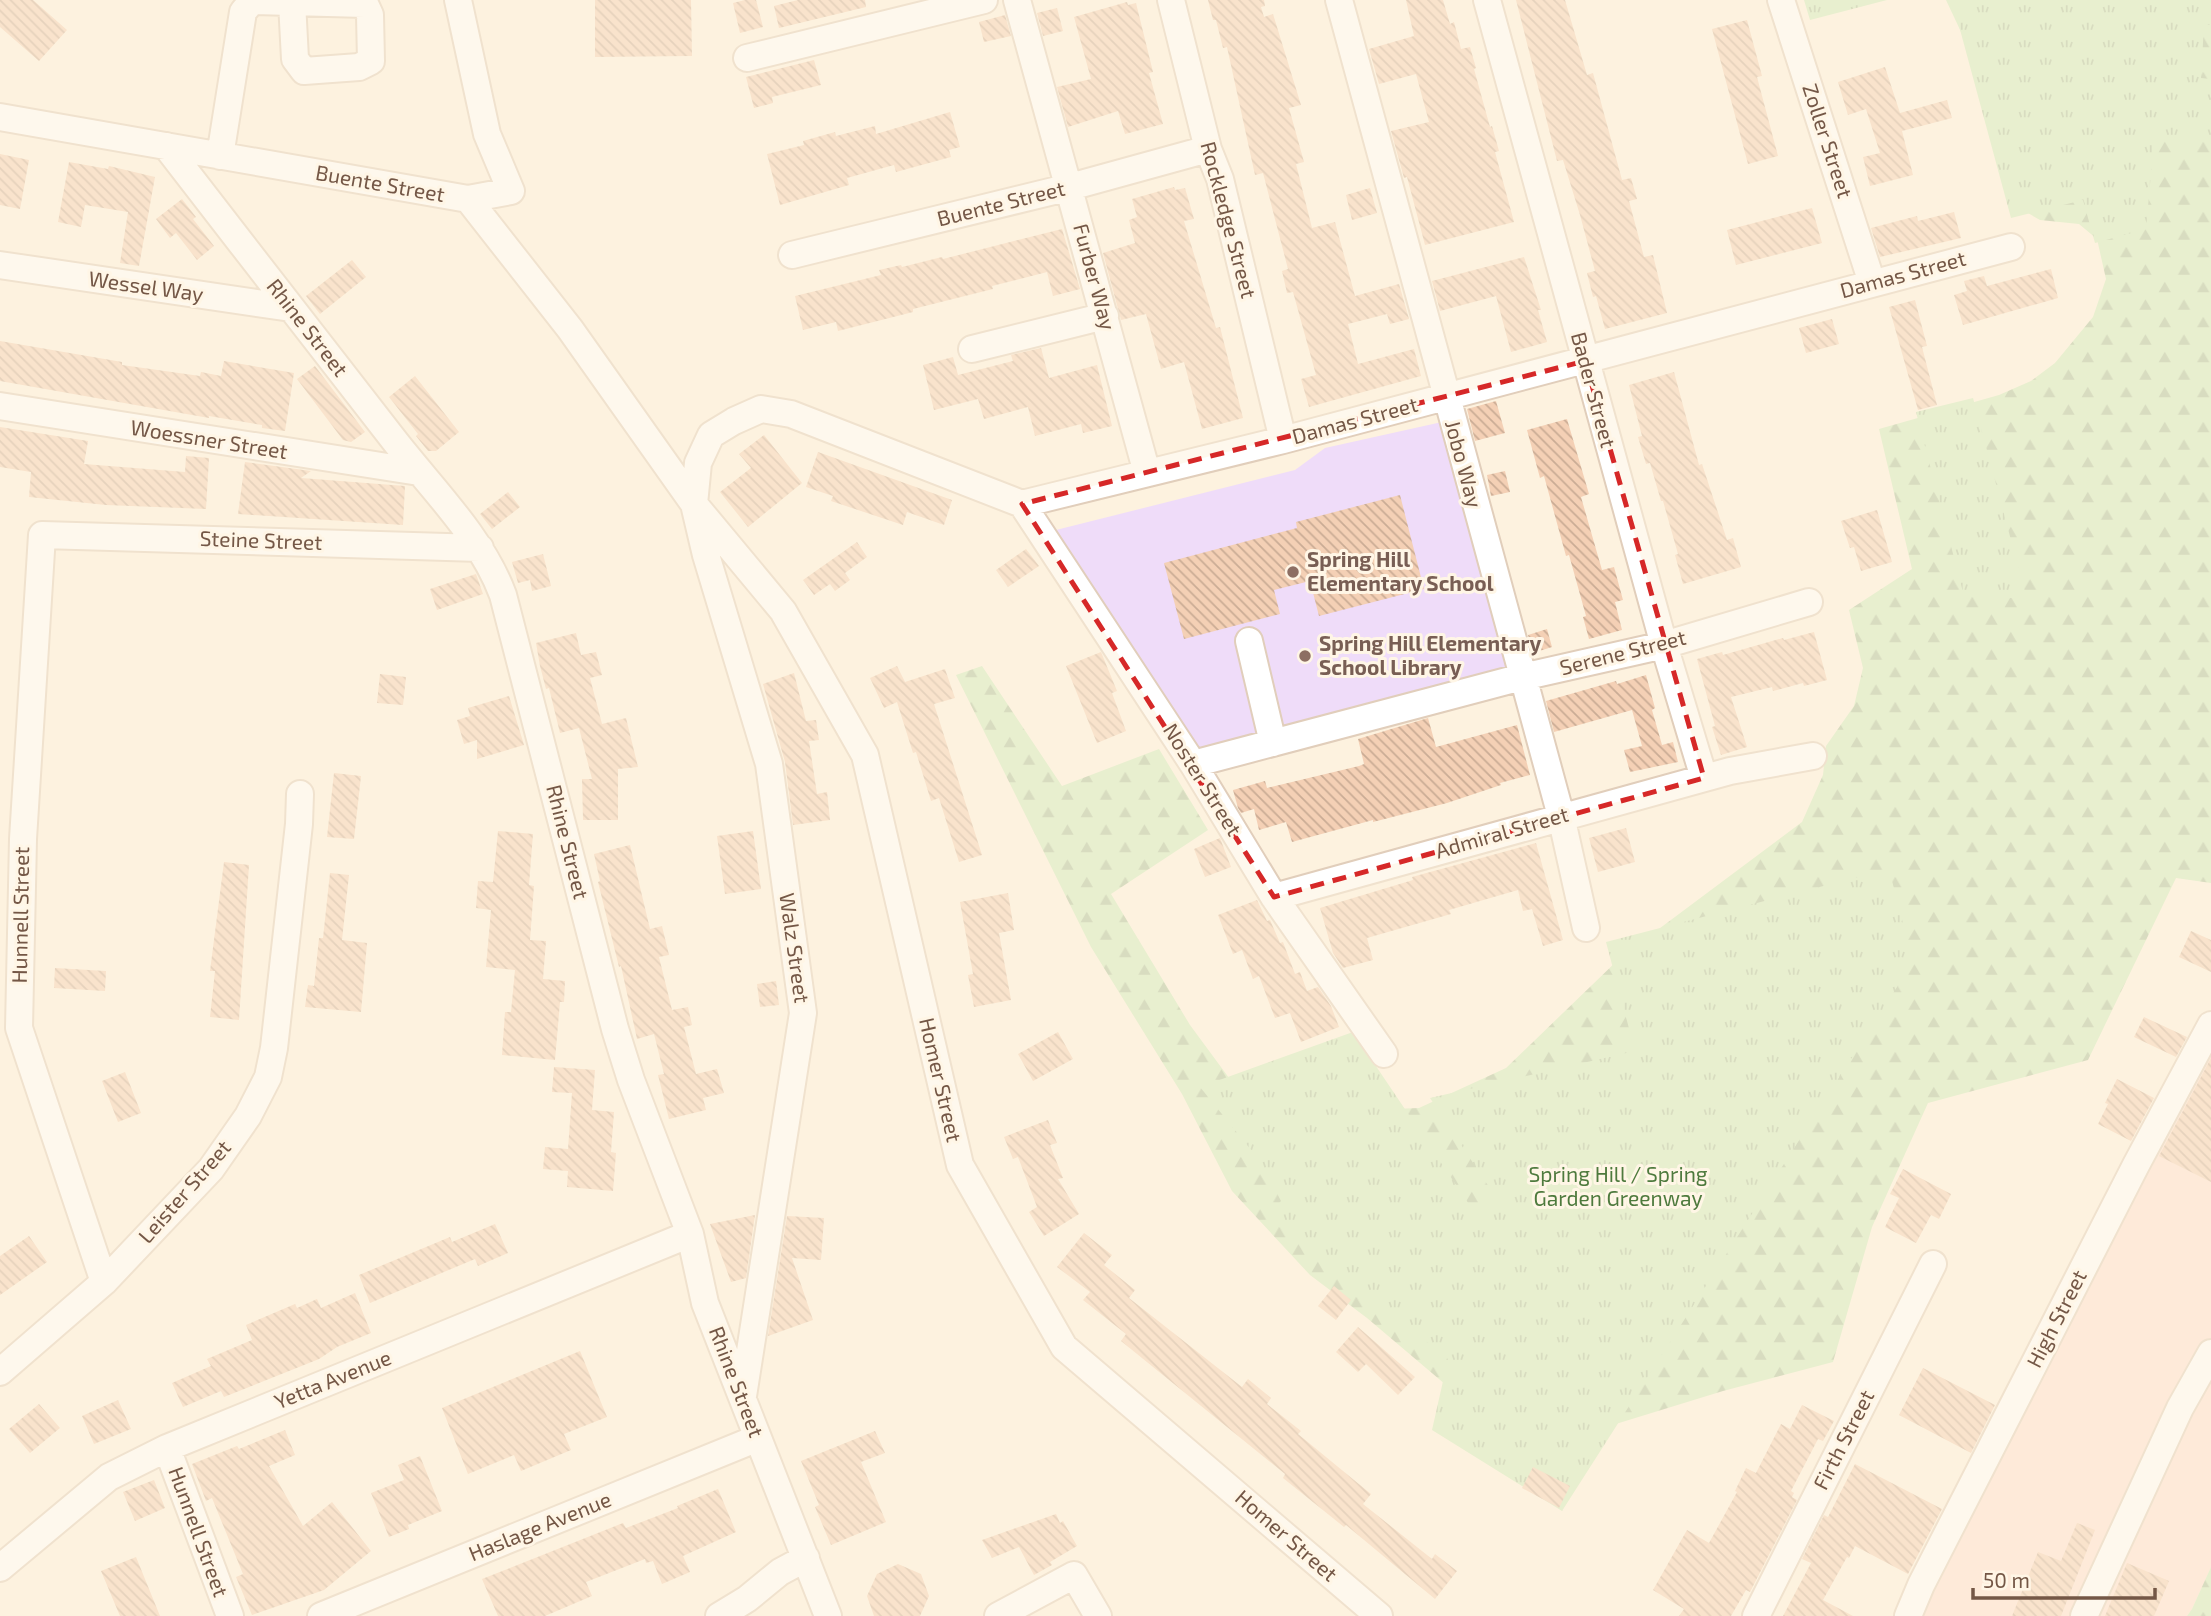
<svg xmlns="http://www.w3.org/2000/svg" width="2211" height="1616" font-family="'Exo 2',sans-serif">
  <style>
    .commercial { fill: #fee0d2 }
    .education { fill: #efdcf9 }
    .forest { fill: url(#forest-firs) }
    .park { fill: url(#park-tufts) }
    .building { fill: url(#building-back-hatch) }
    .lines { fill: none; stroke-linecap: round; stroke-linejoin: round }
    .minor-casing { stroke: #e1cebb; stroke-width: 30 }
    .minor { stroke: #fff; stroke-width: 26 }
    .marked { fill: none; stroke: #d62828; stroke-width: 5; stroke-dasharray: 14 9; stroke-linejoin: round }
    .education-dot { fill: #8d6e63; stroke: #fff6e6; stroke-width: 2.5 }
    .labels { text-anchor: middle; stroke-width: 6; stroke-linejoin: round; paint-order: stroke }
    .street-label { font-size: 21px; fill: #745746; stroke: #fff6e6 }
    .education-label { font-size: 21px; font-weight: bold; fill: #785e54; stroke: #fff6e6; text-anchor: start }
    .park-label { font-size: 21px; fill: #4e7a3d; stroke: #fff6e6 }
  </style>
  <defs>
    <pattern id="forest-firs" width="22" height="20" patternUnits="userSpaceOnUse" patternTransform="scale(1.75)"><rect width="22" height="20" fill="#ceebbd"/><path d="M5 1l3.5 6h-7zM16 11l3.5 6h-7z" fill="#acc19b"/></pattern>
    <pattern id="park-tufts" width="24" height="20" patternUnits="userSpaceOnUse" patternTransform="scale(1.75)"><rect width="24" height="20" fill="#ceebbd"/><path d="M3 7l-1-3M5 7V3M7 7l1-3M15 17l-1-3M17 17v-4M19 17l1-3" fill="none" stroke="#acc19b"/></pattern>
    <pattern id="building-back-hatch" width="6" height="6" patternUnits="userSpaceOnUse" patternTransform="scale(1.75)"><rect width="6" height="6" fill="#f4d0b5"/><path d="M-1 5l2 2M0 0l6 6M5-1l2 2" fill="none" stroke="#caac95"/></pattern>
  </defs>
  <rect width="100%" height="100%" fill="#fdf2df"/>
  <path class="commercial" d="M2211 1025V1567L2192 1609 2187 1616H1908Z"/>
  <path class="education" d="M1442 422 1507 672 1197 752 1052 531 1295 470 1325 448Z"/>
  <path class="forest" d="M1946 0H2211V883L2176 878 2088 1060 1928 1103 1872 1227 1833 1362 1723 1391 1580 1435H1505L1367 1318 1310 1275 1232 1191 1182 1094 1091 947 956 675 982 666 1062 786 1159 749 1208 830 1111 894 1190 1025 1232 1082 1367 1110 1419 1108 1506 1068 1620 958 1802 822 1823 775 1826 746 1854 706 1863 668 1849 610 1912 569 1879 429 1999 395 2031 381 2055 363 2093 317 2106 279 2097 239 2079 224 2040 220 2014 205 1978 68Z
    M2211 1567V1616H2187L2192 1609Z"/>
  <path class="park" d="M1804 0H1887L1810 20Z
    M1952 0H2211V25H2204L2201 78 2211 79V139H2154L2146 229 2095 243 2083 200 2011 218Z
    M1973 398 2027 600 1963 592 1916 412Z
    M1889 869 1913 962 1562 1511 1432 1430 1448 1359 1270 1213 1281 1201 1260 1161 1200 1087 1353 1032 1481 1222 1491 1190 1430 1098 1635 1051 1606 942Z"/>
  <path class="building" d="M0 0H33L67 30 39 61 0 27Z
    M595 0H691L692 56 595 57Z
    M745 0H756L763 27 740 33 733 3Z
    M798 0H865L866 7 779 28 774 6Z
    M1208 0H1264L1265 6 1261 7 1264 17 1273 14 1301 105 1289 108 1304 162 1296 164 1312 228 1335 222 1355 296 1399 284 1409 319 1390 324 1387 314 1348 324 1358 364 1414 349 1421 376 1309 407 1301 379 1316 375 1293 292 1287 293 1282 271 1288 269 1263 173 1255 175 1227 47 1223 48 1216 20H1213Z
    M1406 0H1443L1450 24 1454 22 1461 49 1470 47 1476 68 1474 69 1490 127 1492 126 1499 151 1495 152 1514 222 1425 245 1407 177 1404 178 1391 131 1429 122 1416 74 1379 84 1369 49 1414 36Z
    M1516 0H1565L1587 75 1593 73 1622 180 1631 178 1637 199 1629 201 1644 257 1653 255 1667 313 1605 329 1596 296 1593 297 1587 273 1595 271 1580 215 1563 160 1557 161Z
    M1127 2 1128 5 1136 3 1153 72 1149 73 1163 124 1125 134 1118 111 1068 127 1057 87 1091 79 1074 17Z
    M1057 8 1063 31 1043 36 1037 13Z
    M1005 15 1011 36 984 42 979 22Z
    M1747 20 1762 76 1757 77 1778 156 1748 164 1712 29Z
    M814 60 821 85 772 97 773 103 754 108 746 77Z
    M1885 67 1900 113 1947 100 1952 118 1902 131 1913 175 1870 186 1863 157 1880 153 1866 109 1848 115 1838 82Z
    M950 112 960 147 949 150 951 157 896 172 894 165 847 178 849 185 780 205 767 154 804 145 803 141 835 132 836 136 875 126 876 134Z
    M0 154 29 160 20 209 0 205Z
    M69 162 108 169 109 166 155 177 139 266 120 263 128 212 85 205 81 227 58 222Z
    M1174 187 1175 190 1185 188 1194 219 1184 221 1216 328 1220 327 1243 418 1202 429 1184 362 1161 369 1146 314 1121 320 1103 253 1135 243 1129 220 1137 217 1132 199Z
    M1370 188 1377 213 1352 220 1346 195Z
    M182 199 196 217 193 219 214 246 197 260 176 233 170 238 156 219Z
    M1812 208 1822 243 1736 265 1727 230Z
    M1954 212 1961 238 1880 257 1871 228 1917 216 1918 221Z
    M1062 229 1080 289 1053 296 1047 272 992 286 993 289 913 309V312L838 331 836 322 803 330 795 296 881 275 879 270 901 265 902 267 942 257 943 259Z
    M1524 257 1541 310H1538L1547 342 1511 352 1496 296 1440 311 1432 281Z
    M352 260 366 277 320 314 306 296Z
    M2051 269 2058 298 1963 325 1954 295 1967 291 1964 281 1984 276 1987 286Z
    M1915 300 1927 346 1922 347 1937 405 1918 410 1889 307Z
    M1832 319 1839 344 1806 353 1799 328Z
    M0 341 122 362V365L200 376 201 372 221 376 224 361 294 373 285 431 262 428V425L209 416V418L0 381Z
    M1041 348 1049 378 1097 365 1112 426 1083 433 1081 424 1035 436 1028 407 984 419 978 399 934 410 923 365 953 357 958 375 1013 361 1011 355Z
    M315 366 365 432 351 442 343 440 297 379Z
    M1674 372 1699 465 1702 464 1727 540 1733 538 1741 567 1683 584 1675 555 1678 554 1663 501H1661L1650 463 1646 464 1638 437 1642 436 1629 385Z
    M415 376 459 432 436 451H428L416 436 418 434 389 397Z
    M1496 401 1505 433 1475 441 1467 409Z
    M1567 419 1589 494 1581 497 1602 570 1614 567 1623 600 1615 602 1622 630 1589 639 1583 617 1586 616 1569 555 1566 556 1544 476 1540 478 1527 430Z
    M0 427 88 441 84 464 185 472 186 456 209 458 206 509 106 505 29 497 31 472 0 467Z
    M764 435 802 483 748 527 720 492 751 468 739 454Z
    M818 452 952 500 944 525 907 512 903 525 831 501 833 496 806 487Z
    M245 462 311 471 301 478 405 486 403 525 238 514Z
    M1505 471 1510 492 1491 496 1487 475Z
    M508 492 520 507 492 529 480 514Z
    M1400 495 1424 589 1319 616 1310 581 1274 590 1280 614 1184 639 1164 563 1297 528 1296 522Z
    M1877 510 1892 562 1861 571 1854 547 1850 548 1841 521Z
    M857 542 867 557 845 573 850 580 835 591 830 584 814 595 803 580Z
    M1026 549 1039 566 1008 587 996 570Z
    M543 554 551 586 532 591 530 580 518 583 512 562Z
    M476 574 483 594 437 610 430 589Z
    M1547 629 1552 647 1533 653 1528 635Z
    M1814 632 1827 680 1804 686 1803 683 1773 691 1772 687 1731 697 1747 747 1721 755 1712 727 1715 726 1697 659 1722 652 1723 655 1783 638 1784 640Z
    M576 633 581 655 596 652 602 675 590 678 602 724 626 718 638 767 618 769V820H583L582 779H592L579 728 560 733 549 688 546 689 540 666 536 643Z
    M1101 652 1117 691 1112 693 1126 731 1097 743 1066 666Z
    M897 666 905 682 945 669 955 698 934 704 982 855 959 862 939 798 931 801 916 752 913 753 897 702 884 708 870 678Z
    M794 673 806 721 816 720 819 740 809 741 817 794 827 792 830 820 793 825 785 762 763 684Z
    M380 674 406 677 403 705 377 703Z
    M1646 675 1655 708 1652 710 1662 745 1673 742 1678 762 1630 772 1624 750 1642 746 1632 710 1554 732 1546 701 1616 681 1617 684Z
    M509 696 524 745 477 759V740L464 744 457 720 470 716 468 708Z
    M1428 718 1436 747 1517 725 1530 775 1500 783 1501 785 1447 803 1373 822V820L1292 842 1286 822 1259 830 1254 809 1241 813 1238 808 1233 790 1265 781 1267 788 1359 766 1364 764 1358 739Z
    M334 773 361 776 354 839 327 837Z
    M1626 828 1635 862 1598 872 1589 838Z
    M498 831 533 834 529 885 534 886 530 940 546 941 543 979 565 981 564 1002H560L555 1060 502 1055 505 1012H511L515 970 486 967 491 910 476 908 478 881 493 882Z
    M753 831 761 889 725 894 717 836Z
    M1220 838 1231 867 1205 877 1194 849Z
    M1536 843 1563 940 1543 946 1532 909 1523 911 1518 890 1449 910 1451 914 1367 938 1373 960 1343 968 1333 953 1320 908 1413 880 1412 877Z
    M630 845 650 929 662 926 669 955 659 957 672 1010 688 1007 692 1025 684 1027 696 1074 717 1069 724 1093 703 1098 706 1110 669 1119 658 1075 664 1074 654 1034 637 1039 621 966 619 967 598 882 600 881 594 854Z
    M224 862 249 865 239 1020 210 1017 215 971H210Z
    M330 873 349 875 342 940 367 943 361 1012 305 1007 308 985 314 986 319 938H323Z
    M1008 893 1014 930 999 933 1011 1000 974 1007 968 975 973 974 960 902Z
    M1257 900 1267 921 1270 920 1280 943 1283 942 1295 974 1300 972 1307 991 1318 987 1331 1006 1339 1027 1301 1042 1290 1013 1275 1018 1259 976 1253 979 1242 950 1233 954 1218 915Z
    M2191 931 2211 940V972L2179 957Z
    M55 968 106 971 105 991 54 988Z
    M776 981 779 1005 760 1007 757 984Z
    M2144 1017 2187 1037 2176 1057 2134 1037Z
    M1058 1032 1073 1059 1033 1081 1018 1054Z
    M2211 1058V1182L2159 1156Z
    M554 1067 595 1070 592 1110 614 1112 611 1152 616 1153 613 1191 567 1187 568 1171 543 1169 545 1147 568 1149 572 1093 552 1092Z
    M125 1072 141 1113 118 1122 102 1081Z
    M2117 1079 2154 1098 2131 1141 2098 1124 2108 1104 2105 1103Z
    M1048 1120 1057 1143 1050 1145 1063 1178 1058 1179 1079 1214 1044 1236 1029 1212 1037 1207 1018 1157 1013 1159 1004 1137Z
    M1903 1169 1951 1194 1939 1219 1931 1215 1916 1243 1885 1227 1899 1198 1890 1194Z
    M755 1215 746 1278 731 1282 710 1224Z
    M787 1216 824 1218 821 1260 792 1258 813 1320 768 1336Z
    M495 1224 508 1253 478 1266 475 1259 370 1303 359 1275 450 1237 452 1242Z
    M1084 1233 1112 1255 1104 1265 1135 1290 1129 1298 1242 1387 1248 1379 1271 1398 1267 1404 1301 1431 1298 1434 1371 1494 1363 1504 1432 1559 1435 1554 1457 1571 1435 1599 1346 1525 1344 1527 1283 1478 1285 1474 1121 1341 1126 1334 1083 1300 1090 1292 1057 1267Z
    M29 1236 47 1262 0 1295V1256Z
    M1334 1286 1351 1300 1336 1320 1318 1306Z
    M355 1293 371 1333 337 1347 319 1359 224 1397 221 1391 183 1407 172 1383 211 1366 207 1359 252 1340 246 1325 295 1304 297 1308 317 1299 321 1308Z
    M1358 1327 1415 1377 1398 1395 1366 1364 1358 1372 1336 1352Z
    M580 1351 607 1417 564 1434 571 1450 521 1471 514 1455 468 1474 442 1408Z
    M1923 1368 1995 1405 1971 1453 1899 1415Z
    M118 1400 131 1429 94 1444 82 1416Z
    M39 1404 60 1428 30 1453 9 1429Z
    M1802 1405 1834 1421 1823 1441 1818 1439 1791 1491 1794 1493 1792 1497 1797 1500 1750 1592 1746 1590 1731 1616H1679L1684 1609 1653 1590 1687 1530 1709 1543 1737 1492 1735 1491 1746 1468 1756 1473 1781 1424 1790 1429Z
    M285 1430 295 1455 269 1466 303 1526 332 1502 371 1551 324 1590 252 1615 236 1577 243 1574 212 1498 206 1501 192 1464 237 1446 239 1449Z
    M875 1431 885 1453 861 1462 886 1522 831 1545 815 1507 819 1505 801 1461Z
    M420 1456 442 1511 408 1525 409 1529 389 1537 371 1493 404 1480 398 1465Z
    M1855 1464 1942 1509 1908 1574 1855 1546 1849 1558 1847 1557 1823 1600 1853 1616H1783L1811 1563 1802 1559 1824 1515 1828 1517Z
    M1533 1467 1570 1486 1559 1508 1522 1488Z
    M154 1480 165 1508 135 1521 123 1492Z
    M718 1489 736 1532 683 1556 690 1572 662 1584 653 1561 646 1563 645 1559 586 1582 592 1596 545 1616H498L482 1579 623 1523 626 1528 678 1508 677 1506Z
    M1056 1514 1060 1523 1063 1521 1077 1546 1050 1562 1052 1565 1034 1575 1019 1547 992 1558 982 1540Z
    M2077 1523 2095 1530 2061 1616H2012L2038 1552 2061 1561Z
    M136 1557 160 1616H120L101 1571Z
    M2127 1563 2169 1581 2154 1616H2105Z
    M898 1564 921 1574 929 1596 920 1616H874L867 1596 877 1574Z"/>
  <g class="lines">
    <defs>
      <path id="minor" d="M1017 0 1147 473
        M1171 0 1208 149 1220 179 1283 440
        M1339 0 1561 816 1586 928
        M1487 0 1664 645 1704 778
        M1781 0 1872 283
        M747 58 984 0
        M0 117 468 199 511 191 487 134 458 0
        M166 146C242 244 317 342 394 440 432 489 481 536 503 595L615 1029 631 1080 690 1234 705 1303 828 1616
        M220 156 243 12 252 1 365 4 370 15 371 61 359 67 304 71 295 59 292 2
        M468 199 570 329 694 504 706 555 769 764 803 1013 743 1396
        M792 255 1070 187 1208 149
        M0 265 291 308
        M972 349 1105 316
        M0 406 419 472
        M1022 504 1193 764 1274 897 1384 1054
        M1249 641 1273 743
        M1193 764 1522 677 1664 645 1809 602
        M1274 897 1730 771 1813 756
        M104 1282 19 1028 23 839 42 535 480 548
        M0 1372 104 1282 211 1169 248 1116 268 1077 274 1048 299 824 300 794
        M167 1448 230 1616
        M0 1568 109 1477 167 1448 690 1234
        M321 1616 758 1438
        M719 1616 747 1599 780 1572 806 1558
        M998 1616 1074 1575 1098 1616
        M1379 1616 1064 1347 960 1165 865 755 783 611 694 504 698 463 711 435 734 421 761 409 791 414 1022 504 1283 440 2011 247
        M1756 1616 1933 1264
        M1908 1616 1921 1585 2136 1165 2211 1025
        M2084 1616 2180 1408 2211 1353"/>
    </defs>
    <use href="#minor" class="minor-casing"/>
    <use href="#minor" class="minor"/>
  </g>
  <path d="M0 0H2211V1616H0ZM1585 361 1704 778 1274 897 1022 504Z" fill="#fdf2df" fill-opacity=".55" fill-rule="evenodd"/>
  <path class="marked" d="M1585 361 1704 778 1274 897 1022 504Z"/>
  <g class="education-dot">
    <circle cx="1293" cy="572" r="7"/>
    <circle cx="1305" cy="656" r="7"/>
  </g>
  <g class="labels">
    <g class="street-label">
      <text transform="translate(1827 141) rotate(72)" y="7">Zoller Street</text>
      <text transform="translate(380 184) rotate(10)" y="7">Buente Street</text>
      <text transform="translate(1001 204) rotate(-14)" y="7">Buente Street</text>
      <text transform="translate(1228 220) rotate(75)" y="7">Rockledge Street</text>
      <text transform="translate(1903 275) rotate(-15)" y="7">Damas Street</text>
      <text transform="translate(1094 277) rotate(75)" y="7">Furber Way</text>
      <text transform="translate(146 287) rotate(8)" y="7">Wessel Way</text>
      <text transform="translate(307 328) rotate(52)" y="7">Rhine Street</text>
      <text transform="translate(1593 390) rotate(75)" y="7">Bader Street</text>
      <text transform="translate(1355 421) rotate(-15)" y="7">Damas Street</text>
      <text transform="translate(209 440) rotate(9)" y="7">Woessner Street</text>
      <text transform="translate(1463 464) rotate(75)" y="7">Jobo Way</text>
      <text transform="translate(261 541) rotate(2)" y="7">Steine Street</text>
      <text transform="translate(1623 653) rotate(-14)" y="7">Serene Street</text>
      <text transform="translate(1202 780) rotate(58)" y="7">Noster Street</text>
      <text transform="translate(1502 833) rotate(-16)" y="7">Admiral Street</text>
      <text transform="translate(567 842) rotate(76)" y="7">Rhine Street</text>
      <text transform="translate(21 915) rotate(-89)" y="7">Hunnell Street</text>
      <text transform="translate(794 948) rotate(82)" y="7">Walz Street</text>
      <text transform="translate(940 1080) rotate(77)" y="7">Homer Street</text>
      <text transform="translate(185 1192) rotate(-49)" y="7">Leister Street</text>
      <text transform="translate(2057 1319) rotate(-63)" y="7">High Street</text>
      <text transform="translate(333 1380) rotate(-22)" y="7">Yetta Avenue</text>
      <text transform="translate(736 1382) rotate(69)" y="7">Rhine Street</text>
      <text transform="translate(1844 1440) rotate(-63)" y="7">Firth Street</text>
      <text transform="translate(540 1527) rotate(-22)" y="7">Haslage Avenue</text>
      <text transform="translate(198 1532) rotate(70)" y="7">Hunnell Street</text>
      <text transform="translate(1286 1536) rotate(41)" y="7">Homer Street</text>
    </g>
    <g class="education-label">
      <text x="1307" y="567">Spring Hill<tspan x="1307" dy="24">Elementary School</tspan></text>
      <text x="1319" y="651">Spring Hill Elementary<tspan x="1319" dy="24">School Library</tspan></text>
    </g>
    <g class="park-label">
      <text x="1618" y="1182">Spring Hill / Spring<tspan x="1618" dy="24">Garden Greenway</tspan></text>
    </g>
  </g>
  <path d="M1973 1588v10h182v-10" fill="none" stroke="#745746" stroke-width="3.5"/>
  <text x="1983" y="1588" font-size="21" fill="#745746" stroke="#fff6e6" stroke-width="5" paint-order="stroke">50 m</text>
</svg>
